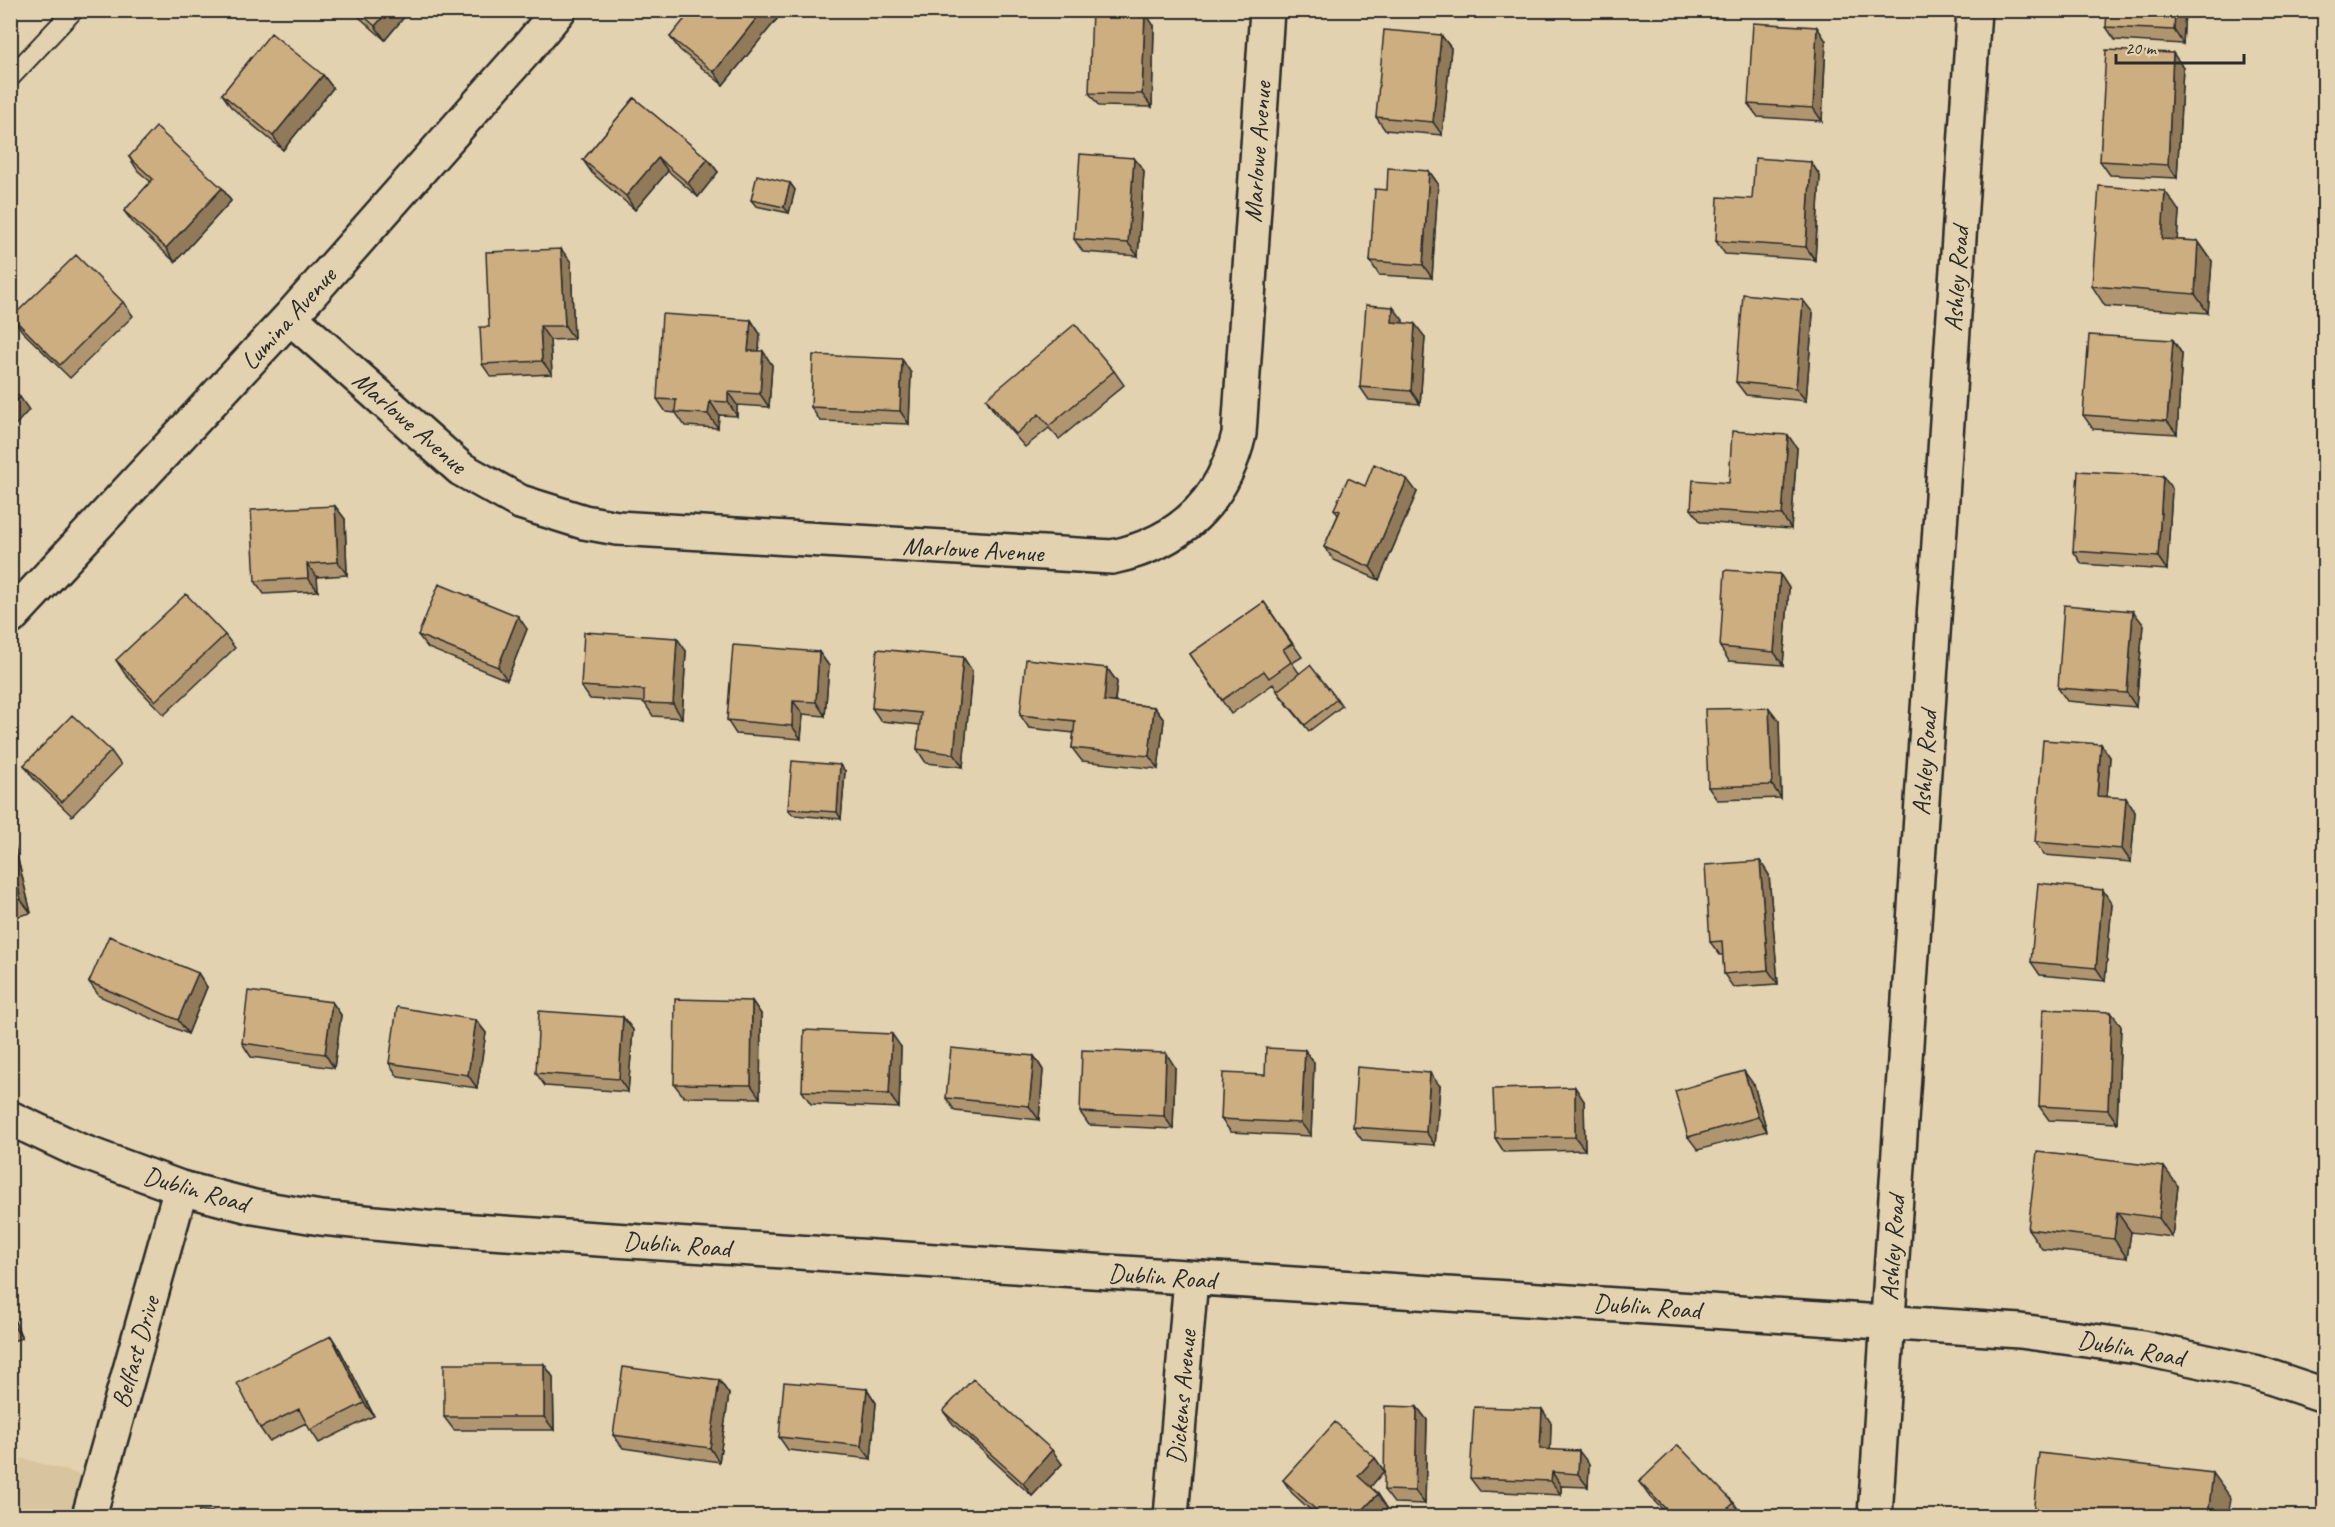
<svg xmlns="http://www.w3.org/2000/svg" width="2335" height="1527" font-family="Caveat,sans-serif">
  <style>
    .built { fill: #d8c49f }
    .lines { fill: none; stroke-linecap: round; stroke-linejoin: round }
    .lane-casing { stroke: #2b2b2b; stroke-width: 22 }
    .street-casing { stroke: #2b2b2b; stroke-width: 38 }
    .secondary-casing { stroke: #2b2b2b; stroke-width: 38 }
    .lane { stroke: #e3d2af; stroke-width: 18 }
    .street { stroke: #e3d2af; stroke-width: 33 }
    .secondary { stroke: #e3d2af; stroke-width: 33 }
    .wall { fill: #b0966f; stroke: #2b2b2b; stroke-width: 1.5 }
    .shaded-wall { fill: #907a5a; stroke: #2b2b2b; stroke-width: 1.5 }
    .building { fill: #cdae81; stroke: #2b2b2b; stroke-width: 1.5 }
    .labels { text-anchor: middle; stroke-width: 4.5; stroke-linejoin: round; paint-order: stroke }
    .street-label { font-size: 26px; fill: #2b2b2b; stroke: #e3d2af }
  </style>
  <rect width="100%" height="100%" fill="#e3d2af"/>
  <filter id="ink" filterUnits="userSpaceOnUse"><feTurbulence type="fractalNoise" baseFrequency=".0167" numOctaves="2"/><feDisplacementMap in="SourceGraphic" scale="12" xChannelSelector="R" yChannelSelector="G"/><feConvolveMatrix kernelMatrix="1 2 1 2 8 2 1 2 1" color-interpolation-filters="sRGB"/></filter>
  <g filter="url(#ink)">
    <path class="built" d="M10 1455 93 1478 82 1516H11Z"/>
    <g class="lines">
      <defs>
        <path id="lane" d="M10 78 74 10"/>
        <path id="street" d="M290 317 461 469 520 502 584 522 617 528 1112 557C1180 543 1223 502 1239 434L1267 10
          M10 618 290 317 526 50 559 10
          M10 1118 78 1150 181 1188 254 1207 321 1218 427 1228 2020 1331 2137 1347 2258 1373 2324 1395
          M89 1516 181 1188
          M1171 1516 1191 1278"/>
        <path id="secondary" d="M1875 1516 1974 10"/>
      </defs>
      <use href="#lane" class="lane-casing"/>
      <use href="#street" class="street-casing"/>
      <use href="#secondary" class="secondary-casing"/>
      <use href="#lane" class="lane"/>
      <use href="#street" class="street"/>
      <use href="#secondary" class="secondary"/>
    </g>
    <path class="wall" d="M351 10H410L385 40Z
      M2185 10 2183 44 2115 40 2106 27Z
      M777 19 723 85 680 50 670 37Z
      M1154 26 1152 107 1099 106 1089 93Z
      M1441 35 1451 48 1442 135 1385 130 1376 117Z
      M1826 41 1822 121 1758 117 1748 104Z
      M2183 67 2177 178 2110 175 2100 161Z
      M323 75 333 88 283 150 231 107 222 94Z
      M634 98 708 159 718 172 698 197 668 171 635 210 592 173 583 160Z
      M129 157 222 188 231 201 175 262 134 224 124 211 151 182 138 171Z
      M1134 158 1144 171 1138 256 1083 252 1074 239Z
      M1811 162 1820 176 1815 260 1725 254 1716 241 1752 199Z
      M1429 171 1438 184 1432 278 1379 275 1370 261 1387 190Z
      M790 183 795 190 789 213 756 206 751 200Z
      M2179 211 2177 240 2198 241 2212 261 2208 313 2105 306 2092 286Z
      M571 262 574 339 550 340 552 374 491 377 482 364 489 327Z
      M123 302 133 316 70 378 22 331 12 317Z
      M1813 313 1806 401 1746 395 1736 382Z
      M751 320 760 334 759 351 772 365 769 407 737 405V416L719 415 718 428 685 426 676 413 666 412 657 399Z
      M1403 320 1402 323 1425 337 1420 404 1369 400 1360 387Z
      M2173 340 2182 354 2177 434 2093 429 2083 415Z
      M1114 371 1124 385 1059 439 1049 428 1025 447 995 413 986 399Z
      M911 373 909 424 820 421 811 407Z
      M1797 448 1791 529 1701 522 1691 509Z
      M1365 486 1417 492 1379 580 1334 560 1324 547 1338 515 1334 509Z
      M2172 489 2167 570 2082 564 2073 551Z
      M335 506 345 519 347 575 317 577 318 591 264 594 255 581Z
      M1789 588 1783 665 1729 661 1720 647Z
      M1264 602 1302 657 1292 663 1299 673 1337 699 1342 706 1309 731 1282 698 1273 684 1231 714 1190 654Z
      M2143 624 2136 707 2067 701 2058 688Z
      M527 629 507 680 428 648 418 635Z
      M225 635 235 648 164 715 125 674 116 660Z
      M686 651 682 718 653 716 644 702 590 699 581 686Z
      M819 652 829 666 825 716 803 714 801 739 736 734 727 720Z
      M963 657 972 671 963 767 926 763 917 749 920 725 881 721 872 708Z
      M1107 668 1117 682 1115 702 1154 707 1164 720 1158 769 1082 761 1072 748 1074 733 1029 728 1020 715Z
      M1769 708 1779 721 1781 798 1717 800 1708 787Z
      M2101 744 2110 757 2107 797 2135 812 2131 862 2044 855 2035 842Z
      M111 751 121 765 72 816 33 778 24 765Z
      M845 771 841 819 793 815 788 809Z
      M10 827 31 913 10 918Z
      M1760 861 1769 875 1778 984 1733 987 1724 974 1723 955H1720L1710 942Z
      M2112 904 2105 981 2040 975 2031 962Z
      M198 973 207 987 188 1034 99 996 89 982Z
      M752 1001 761 1014 760 1098 684 1097 674 1084Z
      M332 1002 341 1015 334 1068 251 1057 242 1043Z
      M623 1017 633 1030 628 1092 545 1086 536 1073Z
      M476 1020 486 1033 477 1088 398 1077 389 1063Z
      M2121 1026 2117 1123 2049 1120 2039 1106Z
      M901 1047 899 1108 811 1104 802 1091Z
      M1305 1050 1314 1063 1311 1136 1231 1132 1221 1119 1265 1075Z
      M1034 1056 1043 1070 1039 1120 955 1111 946 1098Z
      M1175 1067 1173 1129 1089 1125 1080 1112Z
      M1754 1085 1767 1131 1698 1150 1688 1137Z
      M1440 1086 1435 1145 1362 1140 1353 1127Z
      M1584 1101 1585 1150 1504 1152 1495 1138Z
      M2178 1186 2172 1237 2131 1232 2127 1258 2042 1249 2028 1229Z
      M10 1310 22 1338 10 1342Z
      M340 1350 374 1416 319 1443 306 1423 269 1441 260 1428Z
      M544 1364 553 1377 554 1430H454L444 1417Z
      M719 1380 729 1394 719 1462 623 1448 613 1435Z
      M867 1389 876 1403 871 1459 788 1450 779 1437Z
      M1417 1407 1427 1420 1425 1504 1394 1503 1384 1490Z
      M943 1411 1062 1464 1032 1496 953 1424Z
      M1551 1423 1550 1450 1589 1464 1588 1487 1561 1486V1495L1480 1491 1470 1478Z
      M1375 1458 1384 1471 1370 1487 1378 1494 1387 1508 1379 1516H1317L1292 1493 1283 1480Z
      M1639 1482 1734 1503 1743 1516H1669L1649 1496Z"/>
    <path class="shaded-wall" d="M389 10H410L385 40 375 26Z
      M763 10H771L777 19 723 85 714 72Z
      M2175 10H2185L2183 44 2174 30Z
      M1145 12 1154 26 1152 107 1142 94Z
      M1817 27 1826 41 1822 121 1813 108Z
      M1441 35 1451 48 1442 135 1433 122Z
      M2173 53 2183 67 2177 178 2168 165Z
      M323 75 333 88 283 150 273 136Z
      M658 158 668 171 635 210 626 196Z
      M1134 158 1144 171 1138 256 1128 243Z
      M708 159 718 172 698 197 688 183Z
      M1811 162 1820 176 1815 260 1806 247Z
      M1429 171 1438 184 1432 278 1423 265Z
      M790 183 795 190 789 213 784 207Z
      M222 188 231 201 175 262 166 248Z
      M2165 191 2179 211 2176 258 2162 239Z
      M2198 241 2212 261 2208 313 2195 294Z
      M561 249 571 262 574 339 565 326Z
      M1803 300 1813 313 1806 401 1796 388Z
      M1393 307 1403 320 1402 336 1392 322Z
      M751 320 760 334 758 364 748 351Z
      M1415 324 1425 337 1420 404 1411 391Z
      M540 326 550 340 552 374 542 361Z
      M2173 340 2182 354 2177 434 2167 421Z
      M763 351 772 365 769 407 760 394Z
      M902 359 911 373 909 424 900 411Z
      M728 392 737 405V416L728 402Z
      M20 397 29 410 10 431V407Z
      M710 401 719 415 718 428 708 414Z
      M1788 435 1797 448 1791 529 1782 515Z
      M2163 476 2172 489 2167 570 2158 557Z
      M1407 479 1417 492 1379 580 1370 567Z
      M335 506 345 519 347 575 338 562Z
      M307 564 317 577 318 591 308 578Z
      M1780 574 1789 588 1783 665 1774 652Z
      M2133 611 2143 624 2136 707 2127 693Z
      M518 616 527 629 507 680 498 667Z
      M677 638 686 651 682 718 673 704Z
      M819 652 829 666 825 716 816 702Z
      M963 657 972 671 963 767 954 754Z
      M1107 668 1117 682 1113 715 1104 701Z
      M793 701 803 714 801 739 792 726Z
      M1154 707 1164 720 1158 769 1149 756Z
      M1769 708 1779 721 1781 798 1772 785Z
      M2101 744 2110 757 2106 810 2097 796Z
      M840 765 845 771 841 819 837 812Z
      M2126 798 2135 812 2131 862 2122 849Z
      M10 827 31 913 21 900 10 853Z
      M1760 861 1769 875 1778 984 1768 970Z
      M2103 890 2112 904 2105 981 2096 968Z
      M198 973 207 987 188 1034 178 1020Z
      M752 1001 761 1014 760 1098 751 1085Z
      M332 1002 341 1015 334 1068 325 1054Z
      M2111 1012 2121 1026 2117 1123 2108 1110Z
      M623 1017 633 1030 628 1092 619 1079Z
      M476 1020 486 1033 477 1088 468 1075Z
      M892 1034 901 1047 899 1108 889 1094Z
      M1305 1050 1314 1063 1311 1136 1301 1123Z
      M1166 1053 1175 1067 1173 1129 1164 1116Z
      M1034 1056 1043 1070 1039 1120 1029 1106Z
      M1744 1071 1754 1085 1767 1131 1758 1117Z
      M1430 1073 1440 1086 1435 1145 1426 1132Z
      M1575 1087 1584 1101 1585 1150 1575 1137Z
      M2164 1167 2178 1186 2172 1237 2159 1218Z
      M2117 1212 2131 1232 2127 1258 2114 1239Z
      M10 1310 22 1338 12 1324 10 1320Z
      M331 1336 340 1350 374 1416 364 1403Z
      M544 1364 553 1377 554 1430 544 1417Z
      M719 1380 729 1394 719 1462 710 1448Z
      M867 1389 876 1403 871 1459 861 1446Z
      M1417 1407 1427 1420 1425 1504 1415 1491Z
      M1542 1409 1551 1423 1550 1463 1540 1449Z
      M1052 1450 1062 1464 1032 1496 1023 1483Z
      M1579 1451 1589 1464 1588 1487 1578 1474Z
      M1375 1458 1384 1471 1368 1490 1358 1476Z
      M1552 1472 1561 1486V1495L1551 1481Z
      M2213 1473 2231 1498 2228 1516H2208Z
      M1378 1494 1387 1508 1379 1516H1357Z"/>
    <path class="building" d="M357 10H389L375 26Z
      M692 10H763L714 72 670 37Z
      M1092 10 1145 12 1142 94 1089 93Z
      M2107 10H2175L2174 30 2106 27Z
      M1753 23 1817 27 1813 108 1748 104Z
      M1384 30 1441 35 1433 122 1376 117Z
      M271 33 323 75 273 136 222 94Z
      M2106 50 2173 53 2168 165 2100 161Z
      M634 98 708 159 688 183 658 158 626 196 583 160Z
      M156 127 222 188 166 248 124 211 153 179 129 157Z
      M1080 154 1134 158 1128 243 1074 239Z
      M1755 158 1811 162 1806 247 1716 241 1718 197 1752 199Z
      M1388 168 1429 171 1423 265 1370 261 1375 189 1387 190Z
      M757 175 790 183 784 207 751 200Z
      M2099 186 2165 191 2162 239 2198 241 2195 294 2092 286Z
      M561 249 565 326H540L542 361 482 364 480 327H489L486 252Z
      M76 255 123 302 60 365 12 317Z
      M1743 294 1803 300 1796 388 1736 382Z
      M1366 305 1393 307 1392 322 1415 324 1411 391 1360 387Z
      M662 314 751 320 748 351H763L760 394 728 392V402L710 401 708 414 675 412 676 400 657 399Z
      M1075 324 1114 371 1049 426 1039 414 1016 434 986 399Z
      M2089 335 2173 340 2167 421 2083 415Z
      M813 355 902 359 900 411 811 407Z
      M10 388 20 397 10 407Z
      M1732 431 1788 435 1782 515 1691 509 1693 480 1729 483Z
      M1374 464 1407 479 1370 567 1324 547 1340 511 1334 509 1348 478 1365 486Z
      M2078 471 2163 476 2158 557 2073 551Z
      M335 506 338 562 307 564 308 578 255 581 251 510Z
      M1725 570 1780 574 1774 652 1720 647Z
      M439 584 518 616 498 667 418 635Z
      M186 594 225 635 155 701 116 660Z
      M1264 602 1292 644 1283 649 1291 662 1269 678 1264 671 1222 700 1190 654Z
      M2064 605 2133 611 2127 693 2058 688Z
      M584 632 677 638 673 704 644 703V690L581 686Z
      M733 645 819 652 816 702 793 701 792 726 727 720Z
      M877 649 963 657 954 754 917 749 921 713 872 708Z
      M1026 659 1107 668 1104 701 1154 707 1149 756 1072 748 1075 721 1020 715Z
      M1310 665 1337 699 1305 725 1277 691Z
      M1769 708 1772 785 1708 787 1705 709Z
      M72 715 111 751 62 802 24 765Z
      M2043 740 2101 744 2097 796 2126 798 2122 849 2035 842Z
      M792 761 840 765 837 812 788 809Z
      M10 853 21 900 10 902Z
      M1760 861 1768 970 1724 974 1722 941 1710 942 1705 865Z
      M2038 883 2103 890 2096 968 2031 962Z
      M109 936 198 973 178 1020 89 982Z
      M248 991 332 1002 325 1054 242 1043Z
      M675 999 752 1001 751 1085 674 1084Z
      M397 1007 476 1020 468 1075 389 1063Z
      M2043 1009 2111 1012 2108 1110 2039 1106Z
      M539 1011 623 1017 619 1079 536 1073Z
      M804 1030 892 1034 889 1094 802 1091Z
      M951 1048 1034 1056 1029 1106 946 1098Z
      M1266 1048 1305 1050 1301 1123 1221 1119 1223 1073 1265 1075Z
      M1082 1050 1166 1053 1164 1116 1080 1112Z
      M1357 1067 1430 1073 1426 1132 1353 1127Z
      M1744 1071 1758 1117 1688 1137 1675 1091Z
      M1575 1087V1137L1495 1138 1493 1089Z
      M2037 1152 2164 1167 2159 1218 2117 1212 2114 1239 2028 1229Z
      M331 1336 364 1403 310 1430 299 1409 260 1428 237 1383Z
      M444 1364H544V1417H444Z
      M623 1367 719 1380 710 1448 613 1435Z
      M973 1379 1052 1450 1023 1483 943 1411Z
      M784 1382 867 1389 861 1446 779 1437Z
      M1385 1406 1417 1407 1415 1491 1384 1490Z
      M1474 1407 1542 1409 1540 1449 1579 1451 1578 1474 1552 1472 1551 1481 1470 1478Z
      M1335 1422 1375 1458 1358 1476 1378 1494 1357 1516H1323L1283 1480Z
      M1678 1445 1734 1503 1720 1516H1673L1639 1482Z
      M2039 1453 2213 1473 2208 1516H2033Z
      M199 1510 240 1516H198Z"/>
  </g>
  <g class="labels">
    <g class="street-label">
      <text transform="translate(1257 152) rotate(-86)" y="9">Marlowe Avenue</text>
      <text transform="translate(1956 279) rotate(-86)" y="9">Ashley Road</text>
      <text transform="translate(288 318) rotate(-48)" y="9">Lumina Avenue</text>
      <text transform="translate(410 422) rotate(41)" y="9">Marlowe Avenue</text>
      <text transform="translate(973 549) rotate(3)" y="9">Marlowe Avenue</text>
      <text transform="translate(1924 763) rotate(-86)" y="9">Ashley Road</text>
      <text transform="translate(196 1189) rotate(16)" y="9">Dublin Road</text>
      <text transform="translate(677 1244) rotate(4)" y="9">Dublin Road</text>
      <text transform="translate(1892 1248) rotate(-86)" y="9">Ashley Road</text>
      <text transform="translate(1162 1276) rotate(4)" y="9">Dublin Road</text>
      <text transform="translate(1647 1306) rotate(4)" y="9">Dublin Road</text>
      <text transform="translate(2131 1348) rotate(10)" y="9">Dublin Road</text>
      <text transform="translate(135 1352) rotate(-74)" y="9">Belfast Drive</text>
      <text transform="translate(1181 1397) rotate(-85)" y="9">Dickens Avenue</text>
    </g>
  </g>
  <rect width="2335" height="1527" fill="none" stroke="#e3d2af" stroke-width="36"/>
  <rect x="18" y="18" width="2299" height="1491" fill="none" stroke="#2b2b2b" stroke-width="2" filter="url(#ink)"/>
  <path d="M2116 54v9h128v-9" fill="none" stroke="#2b2b2b" stroke-width="3"/>
  <text x="2125" y="54" font-size="18" fill="#2b2b2b" stroke="#e3d2af" stroke-width="4.5" paint-order="stroke">20 m</text>
</svg>
